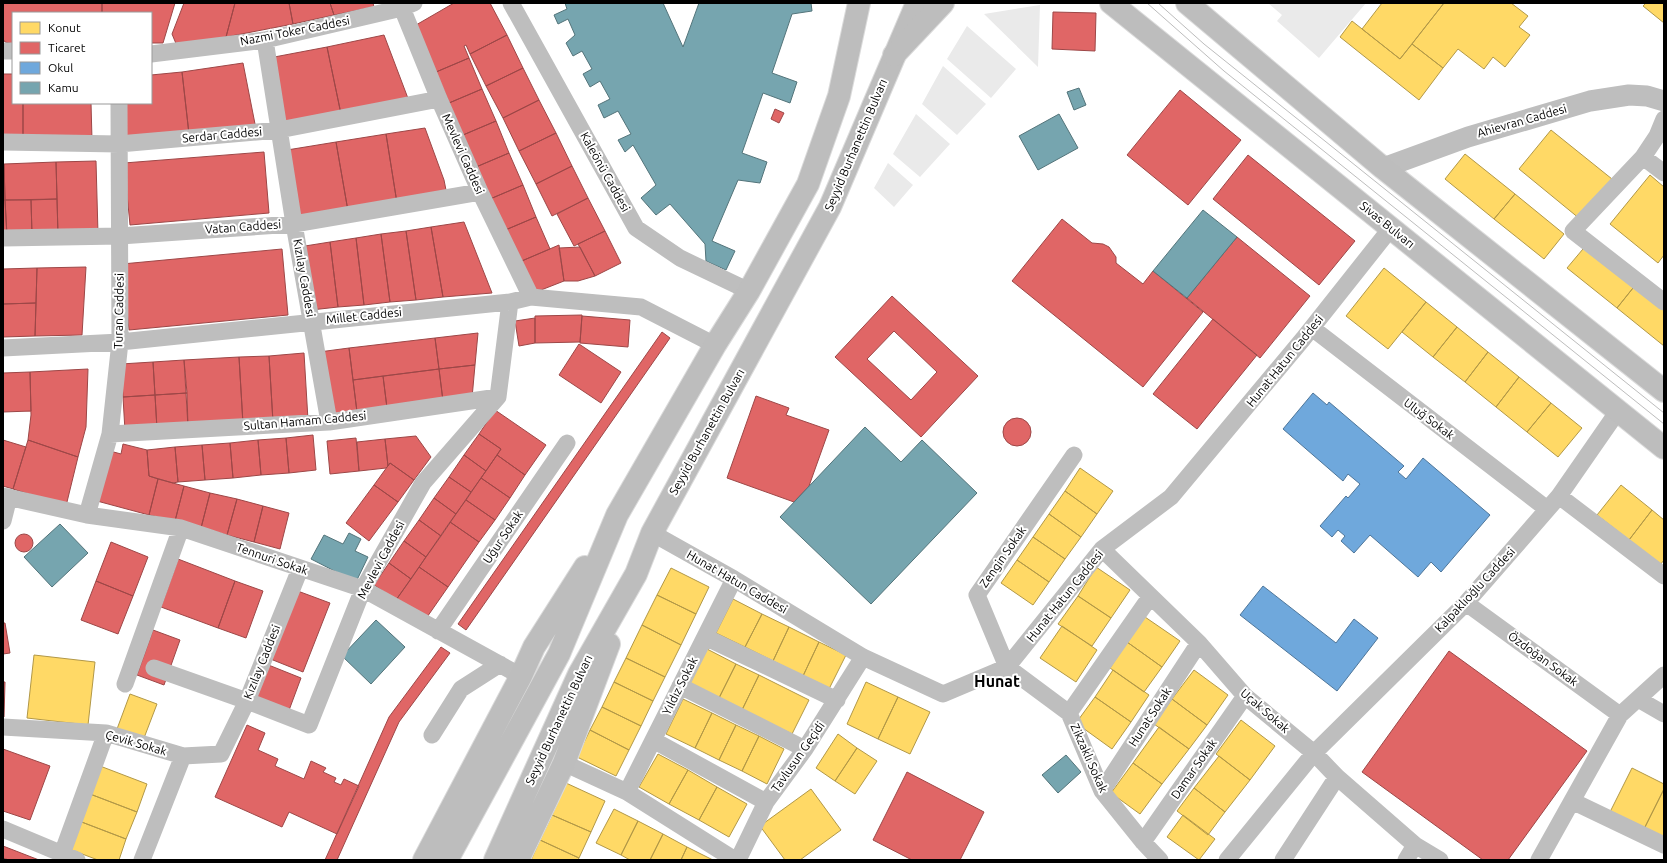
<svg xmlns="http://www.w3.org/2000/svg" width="1667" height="863" font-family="Ubuntu,sans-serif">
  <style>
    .green { fill: #eaeaea }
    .homes { fill: #ffd966; stroke: #b29847 }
    .shops { fill: #e06666; stroke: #9d4747; fill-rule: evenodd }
    .schools { fill: #6fa8dc; stroke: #4e769a }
    .public { fill: #76a5af; stroke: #53747a }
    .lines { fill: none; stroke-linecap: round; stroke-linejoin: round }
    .primary-casing { stroke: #dbdbdb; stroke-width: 24 }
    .trunk-casing { stroke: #dbdbdb; stroke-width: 24 }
    .minor { stroke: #bebebe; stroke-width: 17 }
    .tertiary { stroke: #bebebe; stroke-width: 21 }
    .primary { stroke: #bdbdbd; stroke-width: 22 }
    .trunk { stroke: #bdbdbd; stroke-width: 22 }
    .tram { stroke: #bdbdbd; stroke-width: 1 }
    .labels { text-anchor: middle; stroke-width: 4; stroke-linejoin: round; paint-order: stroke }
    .street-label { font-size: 12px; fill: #000; stroke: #fff }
    .district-label { font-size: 16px; font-weight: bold; fill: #000; stroke: #fff }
  </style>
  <rect width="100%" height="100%" fill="#fff"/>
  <path class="green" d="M1268 3H1366L1319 58 1277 21 1282 15Z
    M1040 5 1038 67 984 14Z
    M967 26 1016 69 991 98 947 59Z
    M943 66 986 104 957 135 922 104Z
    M916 114 950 144 920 177 893 154Z
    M888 163 913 185 894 207 874 188Z"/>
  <path class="homes" d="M1382 3H1444L1400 59 1362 29Z
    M1444 3H1511L1528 16 1519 27 1530 35 1505 67 1493 57 1484 69 1458 49 1443 68 1412 44Z
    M1646 3H1664V23L1643 6Z
    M1352 21 1400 59 1412 44 1443 68 1419 100 1340 37Z
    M1551 130 1612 179 1580 219 1519 169Z
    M1465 154 1515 194 1494 219 1445 179Z
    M1650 175 1664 187V255L1658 263 1610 224Z
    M1515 194 1564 234 1544 259 1494 219Z
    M1588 243 1637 283 1617 308 1567 268Z
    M1384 268 1426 302 1388 349 1346 316Z
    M1637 283 1664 305V346L1617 308Z
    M1426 302 1457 327 1433 357 1402 332Z
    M1457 327 1488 352 1465 382 1433 357Z
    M1488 352 1519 377 1496 407 1465 382Z
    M1519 377 1551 403 1527 432 1496 407Z
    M1551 403 1582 428 1558 457 1527 432Z
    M1080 468 1113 491 1097 514 1065 491Z
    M1621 485 1652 510 1629 540 1597 515Z
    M1065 491 1097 514 1081 537 1049 514Z
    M1652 510 1664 520V560L1660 565 1629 540Z
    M1049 514 1081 537 1065 559 1033 537Z
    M1033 537 1065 559 1049 582 1017 560Z
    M1017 560 1049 582 1033 605 1001 583Z
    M1096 567 1130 590 1111 618 1078 596Z
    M671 568 709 587 696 614 657 595Z
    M657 595 696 614 681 645 642 625Z
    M1078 596 1111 618 1092 646 1058 624Z
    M733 599 762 614 745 647 716 633Z
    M762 614 789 627 773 661 745 647Z
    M1145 617 1180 641 1162 667 1127 642Z
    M642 625 681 645 665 677 626 658Z
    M1062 626 1097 650 1076 682 1040 658Z
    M789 627 819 642 803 676 773 661Z
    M819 642 846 655 829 689 803 676Z
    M1127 642 1162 667 1144 692 1110 668Z
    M707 649 736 664 719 698 690 683Z
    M34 655 95 662 88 725 27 718Z
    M626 658 665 677 653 701 614 682Z
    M736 664 759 675 742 710 719 698Z
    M1113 670 1149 695 1131 722 1095 697Z
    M1194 670 1228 695 1207 725 1172 699Z
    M759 675 809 700 792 734 742 710Z
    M614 682 653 701 641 726 602 707Z
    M866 682 898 697 878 739 847 724Z
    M130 694 157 704 144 738 117 729Z
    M898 697 930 712 910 754 878 739Z
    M1095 697 1131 722 1112 749 1076 723Z
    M683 699 712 713 695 748 666 734Z
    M1172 699 1207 725 1189 749 1154 724Z
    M602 707 641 726 629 750 590 730Z
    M712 713 736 725 719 760 695 748Z
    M1241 720 1275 746 1250 780 1216 754Z
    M736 725 759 736 742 771 719 760Z
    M1159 727 1189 749 1162 784 1133 763Z
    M590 730 629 750 616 776 577 757Z
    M838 734 857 748 835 781 816 768Z
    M759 736 784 749 767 784 742 771Z
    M857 748 877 761 855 794 835 781Z
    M658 754 688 770 669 804 639 787Z
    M1219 756 1250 780 1225 812 1194 788Z
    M1133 763 1162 784 1140 814 1111 793Z
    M100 766 147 784 137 812 90 794Z
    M1632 768 1664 784V789L1644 829 1610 812Z
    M688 770 717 787 699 820 669 804Z
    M566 783 605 801 591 832 552 815Z
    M717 787 747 804 729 837 699 820Z
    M1194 788 1225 812 1208 835 1177 811Z
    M811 789 841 830 800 860H785L760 826Z
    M1664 789V839L1644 829Z
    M90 794 137 812 126 839 79 821Z
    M614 809 638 821 621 855 596 843Z
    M552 815 591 832 579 858 540 840Z
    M1183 815 1215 839 1199 860 1167 837Z
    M79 821 126 839 119 860H98L69 849Z
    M638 821 663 834 650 860H630L621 855Z
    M663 834 687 847 681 860H650Z
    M540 840 579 858 578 860H531Z
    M687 847 713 860H681Z"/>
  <path class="shops" d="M3 3H102V13H13V44L5 42 3 39Z
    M102 3H175L163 43H151V13H102Z
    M184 3H235L226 37 177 46 172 34Z
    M235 3H289L293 24 226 37Z
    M289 3H330L334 15 293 24Z
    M330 3H373L374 7 334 15Z
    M454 3H490L507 35 470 54 466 45 464 46 469 58 436 72 416 25Z
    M1053 12 1096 13 1095 51 1052 49Z
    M384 35 409 101 341 114 327 47Z
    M507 35 523 68 486 86 470 54Z
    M327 47 341 114 283 126 269 58Z
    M469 58 482 89 449 103 436 72Z
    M243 63 256 129 189 134 182 72Z
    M523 68 539 100 503 118 486 86Z
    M182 72 189 134 125 140 124 103H151V75Z
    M3 74H13V103H23V141H3Z
    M482 89 496 121 463 135 449 103Z
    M1180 90 1241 140 1188 205 1127 155Z
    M539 100 556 133 519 151 503 118Z
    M23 103H91L92 140 23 141Z
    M775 109 784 113 779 123 771 119Z
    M496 121 509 153 476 167 463 135Z
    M425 128 444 180 447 195 397 203 386 134Z
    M556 133 572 166 536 184 519 151Z
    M386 134 397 203 348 211 336 142Z
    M336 142 348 211 298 219 287 150Z
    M264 152 269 213 130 225 124 163Z
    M509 153 523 185 490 199 476 167Z
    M1248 155 1355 241 1319 285 1213 199Z
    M96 161 98 234 58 235 56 162Z
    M56 162 57 199 5 200 4 164Z
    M3 164H4L5 200H3Z
    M572 166 588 198 552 216 536 184Z
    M523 185 536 217 503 231 490 199Z
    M588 198 605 231 574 246 557 214Z
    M57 199 58 235H32L31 200Z
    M3 200H5L7 236H3Z
    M5 200H31L32 235 7 236Z
    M536 217 550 249 517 263 503 231Z
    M1062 219 1092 243 1103 244 1109 247 1116 257V263L1143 284 1153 271 1203 312 1143 387 1012 281Z
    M464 222 492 293 443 297 431 227Z
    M431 227 443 297 416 300 406 231Z
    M406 231 416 300 390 302 381 234Z
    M605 231 621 263 595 276 578 244Z
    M381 234 390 302 364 305 356 238Z
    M1237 237 1310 296 1260 358 1187 298Z
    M356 238 364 305 338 307 330 242Z
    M330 242 338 307 311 310 305 246Z
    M559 245 564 281 541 290H535L517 263Z
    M580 247 595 276 578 281H564L559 248Z
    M282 249 288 315 129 330 122 264Z
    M86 267 82 335 35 336 37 268Z
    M37 268 36 303 3 304V269Z
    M892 296 978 376 921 437 835 357ZM894 331 937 372 911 400 867 359Z
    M36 303 35 336 3 337V304Z
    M582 315 580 342 535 343V316Z
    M582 316 630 320 628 347 580 343Z
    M535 318V343L519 346 515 321Z
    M1213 319 1257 355 1197 429 1153 394Z
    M662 332 670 338 466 630 458 624Z
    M478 333 475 365 439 369 435 338Z
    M435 338 439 369 353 380 349 348Z
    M579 344 621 372 601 403 559 375Z
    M349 348 357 412 327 415 319 352Z
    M304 353 308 420 273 422 269 356Z
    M269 356 273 422 243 424 239 357Z
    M239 357 243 424 188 427 184 360Z
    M184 360 187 393 155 395 153 362Z
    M153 362 155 395 123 397 121 364Z
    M475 365 472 398 443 401 439 369Z
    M88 369 86 427 78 457 28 440 31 415 30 372Z
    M439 369 443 401 387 408 383 376Z
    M30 372 31 411 3 412V373Z
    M383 376 387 408 357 412 353 380Z
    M187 393 188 427 157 429 155 395Z
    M155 395 157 429 125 431 123 397Z
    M756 396 789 408 786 415 829 430 809 486 794 502 727 478Z
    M495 410 546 445 525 475 497 455 501 449 479 434Z
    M1003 432a14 14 0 1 1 28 0a14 14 0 1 1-28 0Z
    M479 434 501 449 486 471 464 455Z
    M313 435 316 470 289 473 286 438Z
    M416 436 431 457 414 480 390 463 388 466 385 439Z
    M286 438 289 473 261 475 258 440Z
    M356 438 359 471 330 474 327 441Z
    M385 439 388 466 386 468 359 471 357 442Z
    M3 440 26 447 13 489 3 486Z
    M28 440 78 457 66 506 13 489Z
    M258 440 261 475 233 478 230 443Z
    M230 443 233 478 205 480 202 445Z
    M123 444 147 450 149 476 158 479 149 515 97 501 110 451 121 454Z
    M202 445 205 480 178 482 175 447Z
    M175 447 178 482 173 483 149 476 147 450Z
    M464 455 486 471 471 492 449 477Z
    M497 455 525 475 510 498 481 478Z
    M390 463 414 480 398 502 374 485Z
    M449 477 471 492 456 514 434 498Z
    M481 478 510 498 495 520 466 500Z
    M158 479 184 486 175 521 149 515Z
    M374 485 398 502 369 541 346 523Z
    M184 486 210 493 201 528 175 521Z
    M210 493 237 499 227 535 201 528Z
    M434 498 456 514 441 536 419 520Z
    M237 499 263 506 254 542 227 535Z
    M466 500 495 520 479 542 450 522Z
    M263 506 289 513 280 549 254 542Z
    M419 520 441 536 426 557 404 541Z
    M450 522 479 542 448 587 419 567Z
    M15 543a9 9 0 1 1 18 0a9 9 0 1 1-18 0Z
    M404 541 426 557 411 579 389 563Z
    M111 542 148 557 133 596 96 581Z
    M178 559 235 581 218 628 161 607Z
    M389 563 411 579 396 600 374 585Z
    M419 567 448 587 425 620 396 600Z
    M96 581 133 596 118 634 81 620Z
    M235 581 263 591 246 638 218 628Z
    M295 590 330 603 303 672 268 658Z
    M3 623H5L10 653 3 654Z
    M153 630 180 640 164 685 137 675Z
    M441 647 450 653 399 722 337 860H325L389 717Z
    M1449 651 1587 751 1508 860H1483L1362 772Z
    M266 664 301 678 288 713 253 700Z
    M3 682H5L4 717H3Z
    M247 725 265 733 258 750 278 759 275 766 304 779 311 761 326 768 323 772 336 778 334 782 341 785 344 779 359 786 337 834 289 812 282 827 215 797Z
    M3 749 50 766 30 820 3 811Z
    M907 772 984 812 960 860H912L873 840Z
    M3 846 39 860H9L3 858Z"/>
  <path class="schools" d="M1313 393 1327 405 1329 402 1404 466 1398 472 1406 479 1423 458 1490 515 1441 572 1431 562 1418 577 1370 535 1354 553 1341 541 1345 536 1338 530 1332 537 1320 526 1346 496 1348 498 1360 484 1348 474 1343 481 1283 429Z
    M1263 586 1336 643 1354 619 1378 638 1337 691 1240 615Z"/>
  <path class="public" d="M565 3H663L683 47 699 3H811L812 11 792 14 772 73 797 82 790 103 763 93 742 153 767 162 760 183 738 180 712 241 735 251 726 270 706 261 705 244 670 204 656 215 641 198 656 185 633 145 625 152 618 140 631 134 618 111 604 118 598 105 610 99 600 81 590 87 583 74 592 69 582 51 573 56 566 43 575 35 568 19 558 24 554 15 567 9Z
    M1079 88 1086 105 1074 110 1067 92Z
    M1059 114 1078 148 1038 170 1019 136Z
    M1203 210 1237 237 1187 298 1153 271Z
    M865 427 901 462 922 440 977 493 871 604 780 517Z
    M60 524 88 553 52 587 24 557Z
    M349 533 361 539 355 551 368 557 356 582 311 559 324 535 343 544Z
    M376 620 405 647 371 684 342 656Z
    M1066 755 1081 772 1058 793 1042 775Z"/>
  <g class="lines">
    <defs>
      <path id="primary" d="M424 860 521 676 534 647 585 567
        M447 860 559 654 617 515 715 345 749 291 808 184 839 96 859 3
        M495 860 579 674 636 574 652 533 830 207 917 3
        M518 860 564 763 609 644"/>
      <path id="trunk" d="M1111 3 1664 448
        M1187 3 1383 168 1664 391
        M894 55 943 3"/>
    </defs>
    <use href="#primary" class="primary-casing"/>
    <use href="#trunk" class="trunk-casing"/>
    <path class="minor" d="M511 3 636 228 680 258 749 291
      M402 8 439 99 480 192 531 297
      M265 40 294 224 329 422
      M3 51H13
      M151 54 265 40 402 8 414 3
      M1664 119 1657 136 1643 157 1573 231 1664 302
      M3 142 119 144 279 130 439 99
      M1643 157 1664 173
      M3 238 120 236 294 224 480 192
      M1312 328 1547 509
      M3 348 120 342 510 302 531 297 641 307 715 345
      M110 434 329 422 498 397
      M3 496 87 515 181 528 363 589 521 676
      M1559 496 1664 576
      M87 515 110 434 120 342 119 103
      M3 521 9 497
      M652 533 734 579 863 657 943 694 1007 667 1102 549 1171 497 1303 339 1391 228
      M1102 549 1199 643 1245 696 1314 753 1337 777 1415 845 1440 860
      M1466 603 1620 715
      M438 631 567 443
      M705 637 837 700
      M1007 667 1069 713 1102 791 1143 842 1160 860
      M1007 667 977 595 1074 455
      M154 668 247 701 309 725 363 589 423 483 498 397 510 302
      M125 684 181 528
      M680 686 805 749
      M1638 699 1664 714
      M1069 713 1150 597
      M3 727 106 733 183 756 221 754 247 701 300 569
      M432 735 461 689 500 664
      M653 740 766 802
      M564 763 627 792 735 860
      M1102 791 1199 643
      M627 792 734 579
      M1572 801 1664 845
      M3 829 77 860
      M1143 842 1245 696
      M62 854 106 733
      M142 860 183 756
      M738 860 766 802 805 749 863 657
      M1227 860 1314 753 1466 603 1559 496 1618 411
      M1283 860 1337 777
      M1406 860 1415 845
      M1539 860 1620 715 1664 675"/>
    <path class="tertiary" d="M1383 168 1468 137 1590 101 1629 95 1647 96 1664 101"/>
    <use href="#primary" class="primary"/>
    <use href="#trunk" class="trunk"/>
    <path class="tram" d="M1147 3 1224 71 1664 424
      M1158 3 1204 44 1664 413"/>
  </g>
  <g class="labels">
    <g class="street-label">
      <text transform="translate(295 31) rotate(-11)" y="4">Nazmi Toker Caddesi</text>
      <text transform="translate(1522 121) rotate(-16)" y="4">Ahievran Caddesi</text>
      <text transform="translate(222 135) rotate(-5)" y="4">Serdar Caddesi</text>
      <text transform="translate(856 145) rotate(-67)" y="4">Seyyid Burhanettin Bulvarı</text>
      <text transform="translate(463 154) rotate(66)" y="4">Mevlevi Caddesi</text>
      <text transform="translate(605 172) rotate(61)" y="4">Kaleönü Caddesi</text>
      <text transform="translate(1387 225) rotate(39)" y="4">Sivas Bulvarı</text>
      <text transform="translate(243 227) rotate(-4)" y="4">Vatan Caddesi</text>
      <text transform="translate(304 278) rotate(80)" y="4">Kızılay Caddesi</text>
      <text transform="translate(119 311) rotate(-89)" y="4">Turan Caddesi</text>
      <text transform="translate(364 316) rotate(-6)" y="4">Millet Caddesi</text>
      <text transform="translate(1285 361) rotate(-51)" y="4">Hunat Hatun Caddesi</text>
      <text transform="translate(1429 419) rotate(37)" y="4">Uluğ Sokak</text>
      <text transform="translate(305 421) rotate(-5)" y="4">Sultan Hamam Caddesi</text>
      <text transform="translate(707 432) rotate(-61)" y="4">Seyyid Burhanettin Bulvarı</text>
      <text transform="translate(503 537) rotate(-56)" y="4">Uğur Sokak</text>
      <text transform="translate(1003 557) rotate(-55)" y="4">Zengin Sokak</text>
      <text transform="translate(272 559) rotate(19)" y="4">Tennuri Sokak</text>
      <text transform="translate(381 560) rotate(-62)" y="4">Mevlevi Caddesi</text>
      <text transform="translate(737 582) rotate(30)" y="4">Hunat Hatun Caddesi</text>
      <text transform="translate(1475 590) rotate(-47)" y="4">Kalpaklıoğlu Caddesi</text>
      <text transform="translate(1065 596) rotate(-51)" y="4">Hunat Hatun Caddesi</text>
      <text transform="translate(1543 659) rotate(36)" y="4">Özdoğan Sokak</text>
      <text transform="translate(262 662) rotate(-68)" y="4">Kızılay Caddesi</text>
      <text transform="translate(680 686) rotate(-63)" y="4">Yıldız Sokak</text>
      <text transform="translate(1265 711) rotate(41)" y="4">Uçak Sokak</text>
      <text transform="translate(1150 717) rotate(-57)" y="4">Hunat Sokak</text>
      <text transform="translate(559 720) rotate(-65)" y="4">Seyyid Burhanettin Bulvarı</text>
      <text transform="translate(136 743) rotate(16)" y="4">Çevik Sokak</text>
      <text transform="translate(798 757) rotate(-55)" y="4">Tavlusun Geçidi</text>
      <text transform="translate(1089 758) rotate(66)" y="4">Zikzaklı Sokak</text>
      <text transform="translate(1194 769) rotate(-55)" y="4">Damar Sokak</text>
    </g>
    <g class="district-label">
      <text x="997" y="687">Hunat</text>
    </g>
  </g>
  <rect width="1667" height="863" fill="none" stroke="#000000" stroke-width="8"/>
  <rect x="12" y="12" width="140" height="92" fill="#ffffff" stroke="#999999"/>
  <rect x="20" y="22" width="20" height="12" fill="#ffd966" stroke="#999999"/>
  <text x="48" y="32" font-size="12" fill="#000000">Konut</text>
  <rect x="20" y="42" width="20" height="12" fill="#e06666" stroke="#999999"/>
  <text x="48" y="52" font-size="12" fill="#000000">Ticaret</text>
  <rect x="20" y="62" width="20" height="12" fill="#6fa8dc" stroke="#999999"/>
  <text x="48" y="72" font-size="12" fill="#000000">Okul</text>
  <rect x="20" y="82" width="20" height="12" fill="#76a5af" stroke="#999999"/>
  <text x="48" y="92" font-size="12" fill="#000000">Kamu</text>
</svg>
